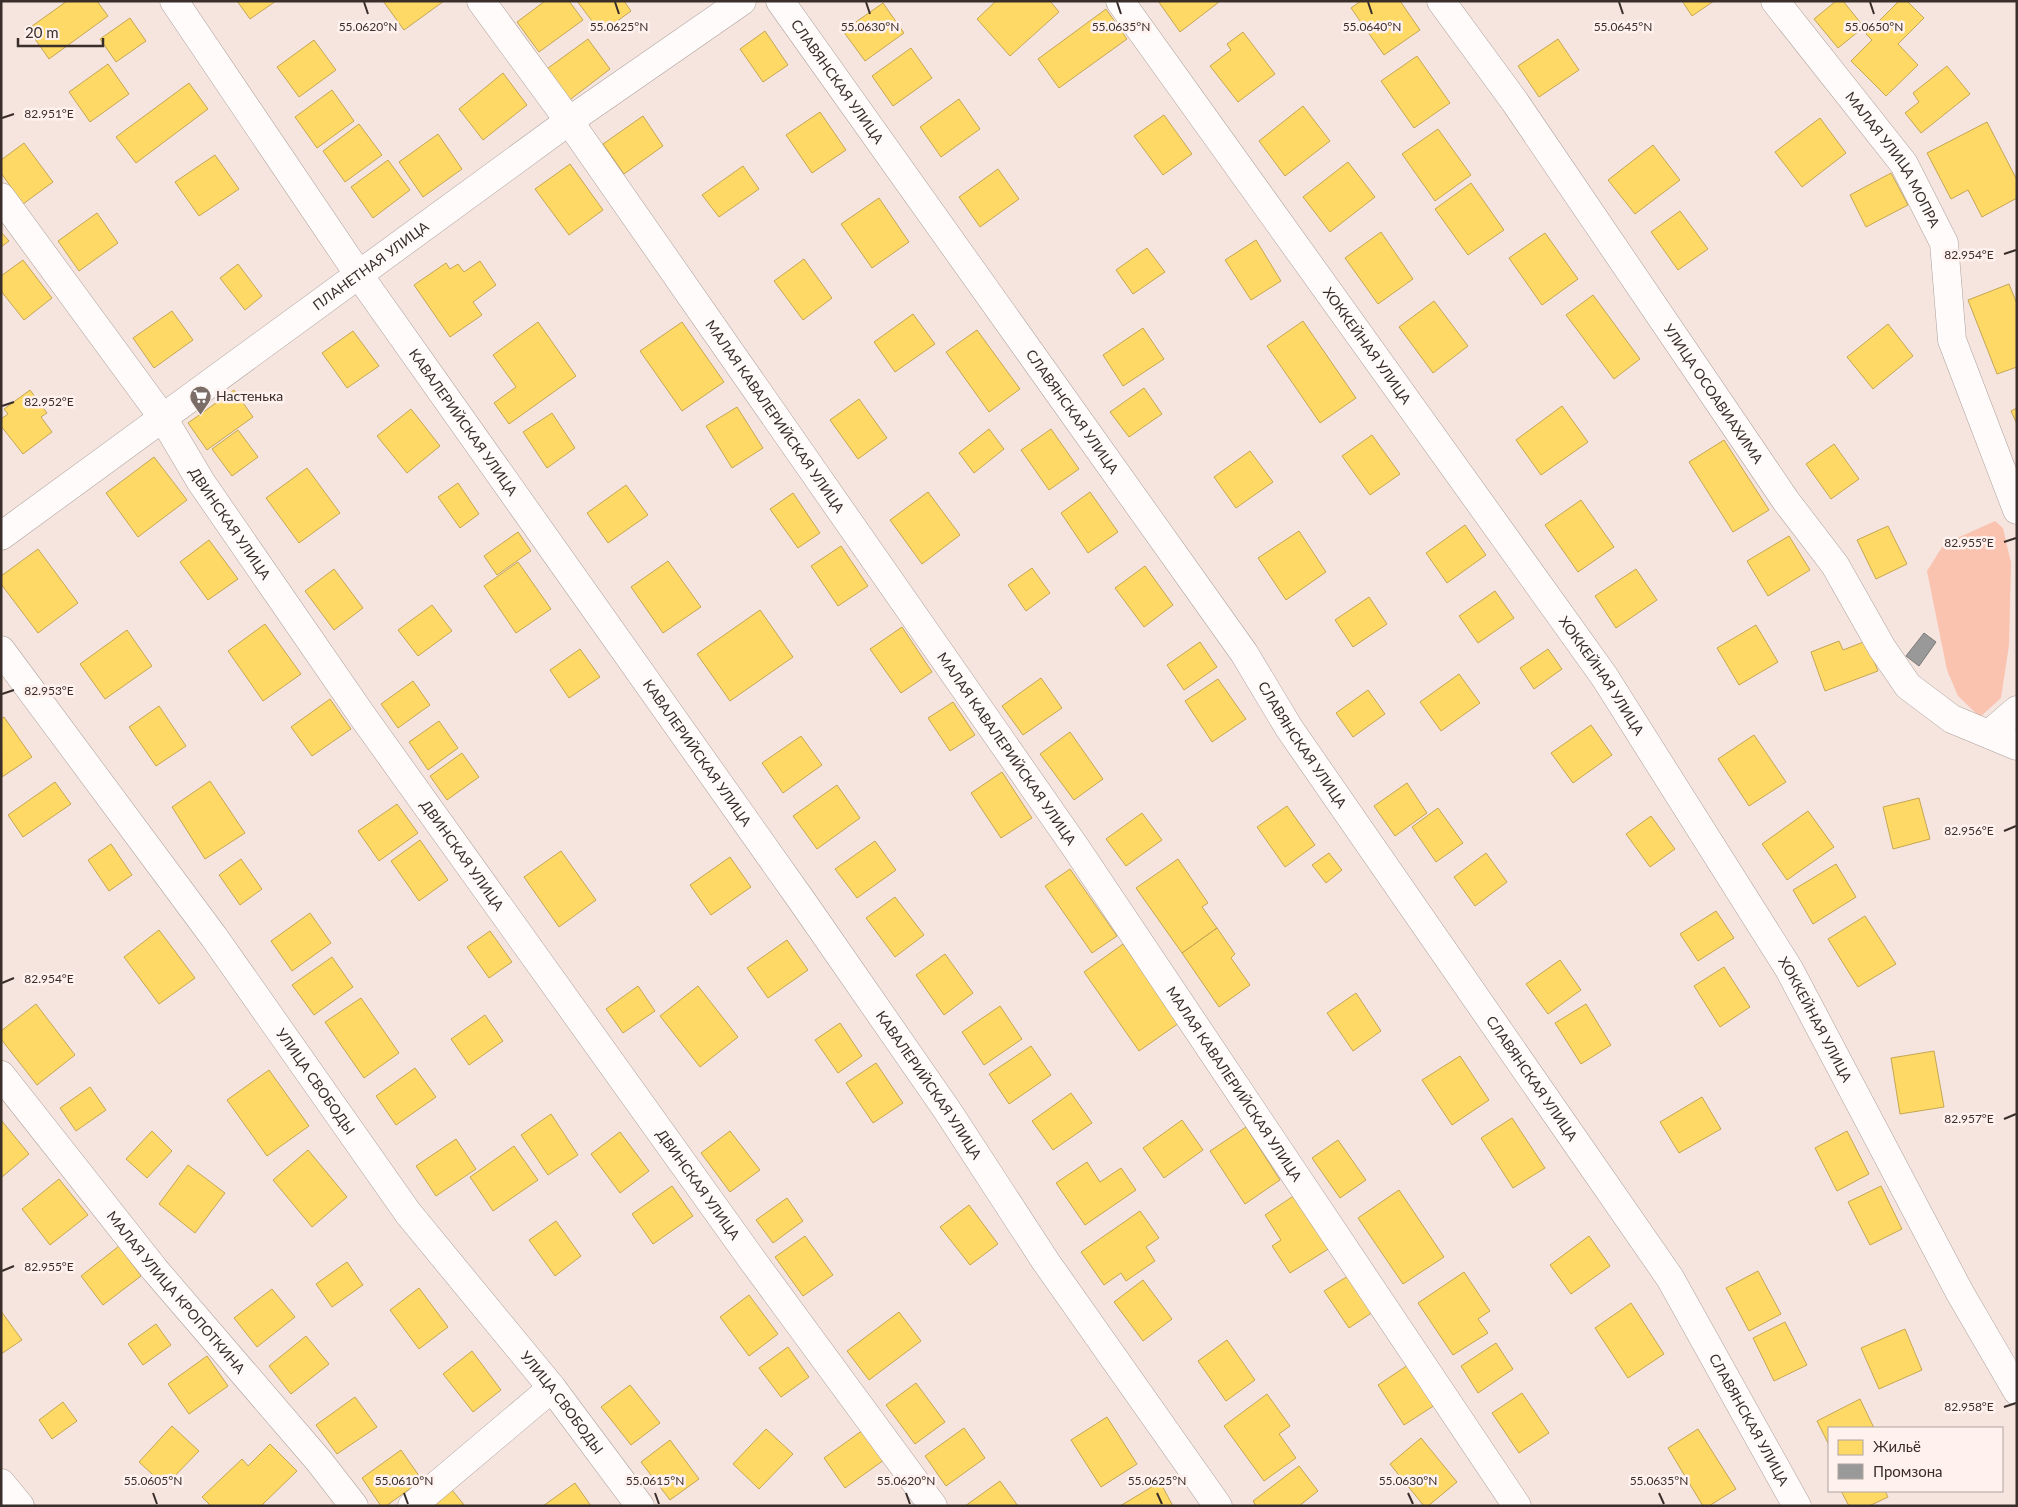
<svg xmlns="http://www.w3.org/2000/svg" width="2018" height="1507" font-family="Lato,sans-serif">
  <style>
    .green { fill: #f9c3b0 }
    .homes { fill: #ffd966; stroke: #c4a654 }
    .industry { fill: #999; stroke: #7c7978 }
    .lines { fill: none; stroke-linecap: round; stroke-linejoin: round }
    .minor-casing { stroke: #aca09b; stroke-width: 29 }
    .major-casing { stroke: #aca09b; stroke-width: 29 }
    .minor { stroke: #fefbfa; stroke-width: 28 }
    .major { stroke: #fefbfa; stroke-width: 28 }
    .ticks { fill: none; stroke: #392e2a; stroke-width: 2 }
    .labels { text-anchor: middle; stroke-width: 5; stroke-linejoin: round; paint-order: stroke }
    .street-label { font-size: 14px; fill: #392e2a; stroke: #fff2ee }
    .poi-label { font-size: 14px; fill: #392e2a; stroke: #fff2ee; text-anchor: start }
    .ticks-label { font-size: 12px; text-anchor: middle; fill: #392e2a; stroke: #fff2ee; stroke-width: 5; stroke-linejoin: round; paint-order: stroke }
  </style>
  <rect width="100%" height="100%" fill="#f6e5df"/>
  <path class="green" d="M1995 521 2003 528 2011 563 2009 645 2001 698 1980 717 1958 696 1947 670 1927 571 1944 544Z"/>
  <path class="homes" d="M67 1H97L108 16 49 59 28 29Z
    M237 1H276L250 19Z
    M383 1H444L404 30Z
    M545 1H569L583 20 539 52 517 22Z
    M577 1H624L631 11 601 33Z
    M996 1H1050L1059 12 1010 56 977 19Z
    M1158 1H1218L1219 2 1180 32Z
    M1361 1H1400L1420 30 1384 55 1351 8Z
    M1682 1H1714L1692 16Z
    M1836 1H1843L1864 27 1838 48 1814 19Z
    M1899 1H1907L1924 18 1898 44 1918 65 1886 96 1851 61 1872 40 1866 34Z
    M883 3 904 33 865 61 843 31Z
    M1106 9 1127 39 1059 88 1038 59Z
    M130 18 146 41 116 62 100 39Z
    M765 31 788 65 763 82 740 49Z
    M1243 32 1275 74 1238 102 1210 66 1231 50 1227 44Z
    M588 39 610 69 567 102 544 71Z
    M1558 39 1579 70 1539 97 1518 66Z
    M314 40 336 70 299 97 277 67Z
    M911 48 932 78 893 106 872 76Z
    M1417 56 1450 103 1414 128 1381 81Z
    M108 64 129 94 90 122 69 92Z
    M1947 66 1970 94 1921 133 1905 113 1919 102 1913 93Z
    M503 73 527 105 483 140 459 109Z
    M189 83 208 109 136 163 116 137Z
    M332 90 354 121 317 148 295 117Z
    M959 99 980 129 941 157 920 127Z
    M1303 106 1330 141 1285 176 1259 141Z
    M820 112 846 150 812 173 786 135Z
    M1164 115 1192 154 1163 175 1134 136Z
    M643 116 663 146 624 174 603 144Z
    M1820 118 1846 153 1802 187 1775 152Z
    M1987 122 2017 180V198L1982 217 1968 190 1951 199 1927 153Z
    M359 124 382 155 345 182 323 151Z
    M1438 129 1471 175 1435 201 1402 154Z
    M438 134 462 169 423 197 399 162Z
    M24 143 53 182 23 204 1 173V160Z
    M1653 145 1680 180 1635 214 1608 180Z
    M215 155 239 189 199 216 175 182Z
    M388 160 410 190 373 218 351 187Z
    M1348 162 1375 197 1330 232 1303 197Z
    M570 164 603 210 569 235 535 189Z
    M743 166 759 189 719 217 702 195Z
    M998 169 1019 199 980 227 959 197Z
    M1891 173 1908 205 1866 227 1850 195Z
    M1471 183 1504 230 1468 255 1435 209Z
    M879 198 909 242 872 268 841 224Z
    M1680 211 1708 249 1678 270 1651 232Z
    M97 213 118 243 79 271 58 241Z
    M1 232 9 241 1 247Z
    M1381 232 1413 279 1378 304 1345 258Z
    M1545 233 1578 279 1542 305 1509 258Z
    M1256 240 1281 281 1251 300 1225 260Z
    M1147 248 1165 272 1133 294 1116 270Z
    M804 259 832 298 803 320 774 281Z
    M23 260 52 298 24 320 1 291V276Z
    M480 261 496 285 473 302 482 315 450 337 414 285 446 263 450 269 458 264 464 272Z
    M238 264 262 296 245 310 220 278Z
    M2009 284 2017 304V367L1997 374 1968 300Z
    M1593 295 1640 359 1614 379 1566 315Z
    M1434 301 1468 346 1433 373 1399 327Z
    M172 311 193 340 154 368 133 338Z
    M913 314 935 344 895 372 874 342Z
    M1303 321 1356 398 1320 423 1267 346Z
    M538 322 576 376 509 424 494 403 516 387 493 355Z
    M682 322 724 382 682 411 640 351Z
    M1888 324 1913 356 1873 389 1847 357Z
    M1143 328 1164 359 1123 386 1103 355Z
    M977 330 1020 389 989 412 946 352Z
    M353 331 379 366 347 388 322 353Z
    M1144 388 1162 414 1129 437 1110 412Z
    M30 390 47 413 41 417 52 432 23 454 1 426V419L8 414 4 409Z
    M234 390 253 417 207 450 188 423Z
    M859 399 887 438 858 459 830 420Z
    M1562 406 1588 442 1541 475 1516 440Z
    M737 407 763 448 732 468 706 426Z
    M2017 408V424L2011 411Z
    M411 409 440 446 407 473 377 436Z
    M552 413 575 448 547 468 523 432Z
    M989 429 1004 449 974 473 959 453Z
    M1051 429 1079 469 1049 490 1021 450Z
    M238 430 258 457 232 476 212 449Z
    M1372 435 1400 474 1370 495 1342 456Z
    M1724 440 1769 510 1733 532 1689 462Z
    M1834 444 1859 479 1831 499 1806 464Z
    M1250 451 1273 482 1236 508 1214 477Z
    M154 457 187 500 138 537 106 493Z
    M307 468 340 513 299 543 266 498Z
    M458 483 479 514 460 528 438 497Z
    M626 485 648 515 608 543 587 513Z
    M928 492 960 535 922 564 890 520Z
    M1090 492 1118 532 1088 553 1061 513Z
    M793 493 820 533 798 548 770 509Z
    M1581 500 1614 547 1578 572 1545 525Z
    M1465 525 1486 555 1447 583 1426 553Z
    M1888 526 1907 564 1876 579 1857 540Z
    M1299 531 1326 572 1286 600 1258 558Z
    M518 532 531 551 497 575 484 556Z
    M1789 536 1810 570 1768 596 1747 561Z
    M209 540 238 579 208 600 180 562Z
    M841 546 868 586 838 606 811 566Z
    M38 549 78 603 38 633 1 584V576Z
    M668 561 701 607 663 633 631 587Z
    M518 562 551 609 516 633 484 586Z
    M1145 566 1173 605 1144 627 1115 588Z
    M1032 568 1050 593 1026 611 1008 585Z
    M334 569 363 608 334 630 305 591Z
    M1636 569 1657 600 1616 628 1595 596Z
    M1495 591 1514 618 1478 643 1459 616Z
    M1369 597 1387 624 1353 647 1335 620Z
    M432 605 452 631 418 656 398 630Z
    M760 610 793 657 730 701 697 654Z
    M265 624 301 674 263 701 228 651Z
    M1756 625 1778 662 1739 685 1717 648Z
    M902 627 932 672 901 693 870 649Z
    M127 630 152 666 105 699 80 664Z
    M1839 641 1843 650 1866 641 1878 671 1825 691 1811 652Z
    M1200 642 1217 667 1184 690 1167 665Z
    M580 649 600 677 569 698 550 670Z
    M1548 649 1562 669 1534 689 1520 668Z
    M1459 674 1480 703 1441 731 1420 702Z
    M1041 678 1062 708 1023 735 1002 706Z
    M1218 679 1246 719 1212 742 1185 701Z
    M413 681 430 705 398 728 381 704Z
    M1368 690 1385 714 1353 737 1336 713Z
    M330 699 351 729 312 756 291 727Z
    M953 702 975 735 950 751 928 718Z
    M159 706 186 746 156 766 129 727Z
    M4 717 32 757 2 777 1 719Z
    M439 721 458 748 428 770 409 742Z
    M1591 725 1612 755 1573 783 1551 753Z
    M1070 732 1103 779 1074 800 1040 754Z
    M1754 735 1786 782 1749 806 1718 759Z
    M801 736 822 765 783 793 762 763Z
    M462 753 479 777 447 800 430 776Z
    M1002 772 1032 818 1001 838 971 793Z
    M210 781 245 833 205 859 172 807Z
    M55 782 71 804 23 837 8 815Z
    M1407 783 1427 813 1395 836 1374 806Z
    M837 785 860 818 817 849 793 816Z
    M1919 798 1930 839 1893 849 1883 807Z
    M397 804 418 833 379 861 358 831Z
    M1287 806 1315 845 1285 867 1257 827Z
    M1438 808 1463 843 1436 862 1412 827Z
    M1808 811 1834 847 1787 880 1762 844Z
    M1142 813 1162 840 1126 866 1106 839Z
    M1651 816 1675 849 1650 867 1626 834Z
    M420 840 448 880 419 901 391 861Z
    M875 841 896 870 857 898 835 869Z
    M111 844 132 875 109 891 88 860Z
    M561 851 596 900 559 927 524 877Z
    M1329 853 1342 870 1326 883 1312 865Z
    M1486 853 1507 882 1475 906 1454 877Z
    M730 857 751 887 711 915 690 885Z
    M241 859 262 889 240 905 219 875Z
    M1178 859 1208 903 1202 907 1217 928 1182 953 1136 888Z
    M1836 864 1856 897 1813 924 1793 890Z
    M1070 869 1117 936 1092 953 1045 886Z
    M895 897 924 935 895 957 866 918Z
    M1716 911 1734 938 1698 961 1680 934Z
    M310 913 331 943 292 971 271 941Z
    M1865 916 1896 964 1858 987 1828 939Z
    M1217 928 1235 954 1231 958 1250 985 1219 1007 1182 953Z
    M159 930 195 978 159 1004 124 957Z
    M490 931 512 962 489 978 467 947Z
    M787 940 808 970 768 998 747 968Z
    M1123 944 1179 1023 1139 1051 1084 972Z
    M945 954 973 993 944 1015 916 975Z
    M332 957 353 987 314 1015 292 985Z
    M1560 960 1581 990 1548 1014 1526 984Z
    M1724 967 1750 1007 1720 1027 1694 986Z
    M638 986 655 1011 623 1033 606 1009Z
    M698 986 738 1037 700 1067 660 1016Z
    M1356 993 1381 1031 1353 1051 1327 1013Z
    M361 998 399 1053 364 1078 325 1022Z
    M36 1004 75 1055 37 1085 1 1039V1031Z
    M1586 1004 1611 1045 1581 1064 1555 1023Z
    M1000 1006 1022 1039 984 1065 962 1032Z
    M485 1015 503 1041 469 1065 451 1039Z
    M840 1023 862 1056 838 1073 815 1040Z
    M1031 1046 1051 1075 1009 1104 989 1074Z
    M1934 1051 1944 1107 1900 1114 1891 1058Z
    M1460 1056 1489 1100 1452 1125 1422 1080Z
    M876 1063 903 1103 873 1123 846 1083Z
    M415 1068 436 1097 396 1125 376 1096Z
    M269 1070 309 1126 267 1156 227 1100Z
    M90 1087 106 1110 76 1131 60 1108Z
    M1071 1093 1092 1123 1053 1150 1032 1121Z
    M1702 1097 1721 1129 1679 1153 1660 1122Z
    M551 1114 578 1155 548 1175 521 1135Z
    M1512 1118 1545 1168 1513 1188 1481 1138Z
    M1 1120 29 1154 2 1177H1Z
    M1182 1120 1203 1150 1164 1178 1143 1148Z
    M1246 1127 1280 1180 1245 1204 1210 1151Z
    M152 1131 172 1151 147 1178 126 1159Z
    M730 1131 760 1170 730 1192 701 1153Z
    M1847 1131 1869 1174 1837 1191 1815 1148Z
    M620 1132 649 1171 620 1193 591 1154Z
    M456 1139 476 1169 436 1196 416 1166Z
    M1338 1140 1366 1180 1340 1198 1312 1158Z
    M514 1146 538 1180 493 1211 470 1177Z
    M308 1150 347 1197 312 1227 273 1180Z
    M1087 1162 1100 1182 1121 1168 1136 1190 1085 1225 1056 1183Z
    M188 1165 225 1193 195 1233 159 1204Z
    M59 1179 88 1215 50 1245 22 1209Z
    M672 1186 693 1216 653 1244 632 1214Z
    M1881 1186 1902 1229 1870 1245 1848 1202Z
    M1399 1190 1444 1257 1403 1284 1358 1218Z
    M1295 1195 1330 1248 1290 1273 1272 1246 1281 1240 1265 1215Z
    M787 1198 803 1221 773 1243 756 1220Z
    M969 1205 998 1244 970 1265 940 1227Z
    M1140 1211 1159 1238 1146 1247 1155 1261 1126 1281 1121 1273 1104 1285 1081 1252Z
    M556 1221 581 1256 555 1276 529 1240Z
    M805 1236 833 1275 803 1296 775 1257Z
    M1589 1236 1610 1266 1571 1294 1550 1265Z
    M119 1246 141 1276 103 1305 81 1276Z
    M347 1262 363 1285 332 1307 316 1284Z
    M1758 1271 1781 1314 1749 1331 1726 1288Z
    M1464 1272 1490 1311 1478 1319 1488 1333 1453 1355 1418 1303Z
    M1348 1276 1373 1312 1349 1328 1324 1291Z
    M1143 1280 1172 1319 1143 1341 1114 1302Z
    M419 1288 448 1327 419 1349 390 1310Z
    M272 1289 295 1317 257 1347 234 1318Z
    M749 1295 778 1334 749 1356 720 1317Z
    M1631 1303 1664 1354 1628 1378 1595 1328Z
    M1 1311 22 1340 1 1354Z
    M899 1312 921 1341 869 1380 847 1351Z
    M1785 1322 1807 1365 1774 1381 1753 1338Z
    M156 1324 171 1345 143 1365 128 1344Z
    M1905 1329 1922 1370 1879 1389 1861 1348Z
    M306 1336 329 1364 291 1394 269 1366Z
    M1227 1340 1255 1380 1226 1401 1198 1361Z
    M1496 1343 1513 1369 1478 1393 1461 1366Z
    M788 1347 809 1377 781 1397 759 1368Z
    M472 1351 501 1390 473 1412 443 1374Z
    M207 1356 228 1386 189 1414 168 1384Z
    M1408 1365 1435 1405 1404 1425 1378 1385Z
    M916 1383 945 1422 915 1444 886 1405Z
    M630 1385 660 1423 631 1445 601 1407Z
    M1522 1393 1549 1433 1519 1453 1492 1413Z
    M1267 1394 1290 1426 1279 1434 1296 1458 1264 1481 1224 1426Z
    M355 1397 377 1427 337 1454 316 1425Z
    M1860 1399 1874 1428H1829V1445L1817 1421Z
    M63 1402 77 1421 52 1439 39 1420Z
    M1107 1417 1137 1464 1101 1487 1071 1440Z
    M172 1426 199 1451 165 1486 139 1462Z
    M964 1428 985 1458 946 1486 925 1456Z
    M766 1429 793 1454 759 1489 733 1464Z
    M1698 1429 1736 1489 1709 1506H1703L1668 1448Z
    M863 1430 884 1460 845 1488 824 1458Z
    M1421 1438 1457 1482 1428 1506H1424L1390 1464Z
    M670 1440 699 1479 670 1500 641 1462Z
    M270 1444 297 1471 261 1506H211L202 1497 242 1459 248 1466Z
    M401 1450 422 1480 386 1506H381L362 1478Z
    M1299 1466 1318 1491 1299 1506H1256L1253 1501Z
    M1000 1481 1018 1506H965Z
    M1160 1482 1173 1506H1120Z
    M575 1483 591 1506H543Z
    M452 1490 465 1506H433Z
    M1841 1491H1885L1888 1497 1869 1506H1849Z"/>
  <path class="industry" d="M1924 633 1936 642 1919 666 1906 656Z"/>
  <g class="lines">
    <defs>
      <g id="minor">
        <path id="s1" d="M174 1 359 275 802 901 947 1110 1046 1262 1218 1506"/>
        <path id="s2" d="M481 1 569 121 1076 848 1517 1506"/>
        <path id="s3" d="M780 1 1244 653 1289 728 1670 1278 1797 1506"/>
        <path id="s4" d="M1120 1 1604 676 1789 969 1960 1293 2017 1391"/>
        <path id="s5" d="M1441 1 1515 102 1786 501 1835 565 1882 648 1908 686 1952 719 2017 746"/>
        <path id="s6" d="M1775 1 1904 164 1944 243 1952 340 2017 510"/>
        <path id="s7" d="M1 197 163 418 201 482 361 714 753 1261 933 1506"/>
        <path id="s8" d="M1 536 569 121 742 1"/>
        <path id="s9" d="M1 650 214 937 408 1213 552 1388 640 1506"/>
        <path d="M1989 734 2017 710"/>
        <path id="s10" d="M1 1075 155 1270 319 1461 354 1506"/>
        <path d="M412 1506 552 1388"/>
      </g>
      <path id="major" d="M1 1483 20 1506"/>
    </defs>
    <use href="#minor" class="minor-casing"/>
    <use href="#major" class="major-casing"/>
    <use href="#minor" class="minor"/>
    <use href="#major" class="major"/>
  </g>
  <path class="ticks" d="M364 2 368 14M615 2 619 14M866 2 870 14M1117 2 1121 14M1368 2 1372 14M1619 2 1623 14M1870 2 1874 14M2 118 14 114M2004 254 2016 250M2 406 14 402M2004 542 2016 538M2 694 14 690M2004 831 2016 826M2 983 14 978M2004 1119 2016 1114M2 1271 14 1266M2004 1407 2016 1403M153 1493 157 1504M404 1493 408 1504M655 1493 659 1504M906 1493 910 1504M1157 1493 1162 1504M1408 1493 1413 1504M1659 1493 1664 1504"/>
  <defs>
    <symbol id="supermarket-pin" viewBox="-11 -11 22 30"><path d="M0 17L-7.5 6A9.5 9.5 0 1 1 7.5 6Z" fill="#7b6e69" stroke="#fff2ee"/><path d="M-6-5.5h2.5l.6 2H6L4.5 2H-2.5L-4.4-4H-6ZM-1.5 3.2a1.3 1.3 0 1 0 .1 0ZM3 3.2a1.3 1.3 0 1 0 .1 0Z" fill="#fff"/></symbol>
  </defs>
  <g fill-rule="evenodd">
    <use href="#supermarket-pin" x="188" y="384" width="25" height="34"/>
  </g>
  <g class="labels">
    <g class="street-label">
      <text dy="5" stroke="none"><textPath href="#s3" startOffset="99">СЛАВЯНСКАЯ УЛИЦА</textPath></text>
      <text dy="5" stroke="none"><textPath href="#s6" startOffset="198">МАЛАЯ УЛИЦА МОПРА</textPath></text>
      <text dy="5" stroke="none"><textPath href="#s8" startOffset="458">ПЛАНЕТНАЯ УЛИЦА</textPath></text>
      <text dy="5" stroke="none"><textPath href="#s4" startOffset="424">ХОККЕЙНАЯ УЛИЦА</textPath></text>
      <text dy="5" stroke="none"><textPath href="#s5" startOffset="478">УЛИЦА ОСОАВИАХИМА</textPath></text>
      <text dy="5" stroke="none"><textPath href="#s3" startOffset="504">СЛАВЯНСКАЯ УЛИЦА</textPath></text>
      <text dy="5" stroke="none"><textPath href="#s2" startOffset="509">МАЛАЯ КАВАЛЕРИЙСКАЯ УЛИЦА</textPath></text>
      <text dy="5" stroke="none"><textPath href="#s1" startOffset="511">КАВАЛЕРИЙСКАЯ УЛИЦА</textPath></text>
      <text dy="5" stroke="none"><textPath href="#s7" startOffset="399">ДВИНСКАЯ УЛИЦА</textPath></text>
      <text dy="5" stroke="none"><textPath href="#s4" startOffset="829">ХОККЕЙНАЯ УЛИЦА</textPath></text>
      <text dy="5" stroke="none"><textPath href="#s3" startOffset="909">СЛАВЯНСКАЯ УЛИЦА</textPath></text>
      <text dy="5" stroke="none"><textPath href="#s2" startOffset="914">МАЛАЯ КАВАЛЕРИЙСКАЯ УЛИЦА</textPath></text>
      <text dy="5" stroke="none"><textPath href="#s1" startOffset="916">КАВАЛЕРИЙСКАЯ УЛИЦА</textPath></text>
      <text dy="5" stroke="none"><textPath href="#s7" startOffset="804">ДВИНСКАЯ УЛИЦА</textPath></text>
      <text dy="5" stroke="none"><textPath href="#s4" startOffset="1234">ХОККЕЙНАЯ УЛИЦА</textPath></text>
      <text dy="5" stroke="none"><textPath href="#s3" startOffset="1314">СЛАВЯНСКАЯ УЛИЦА</textPath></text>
      <text dy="5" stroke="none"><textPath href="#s9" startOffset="534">УЛИЦА СВОБОДЫ</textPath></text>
      <text dy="5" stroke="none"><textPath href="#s2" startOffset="1319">МАЛАЯ КАВАЛЕРИЙСКАЯ УЛИЦА</textPath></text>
      <text dy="5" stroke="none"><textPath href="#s1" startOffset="1321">КАВАЛЕРИЙСКАЯ УЛИЦА</textPath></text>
      <text dy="5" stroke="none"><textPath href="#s7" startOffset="1209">ДВИНСКАЯ УЛИЦА</textPath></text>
      <text dy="5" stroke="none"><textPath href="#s10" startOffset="279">МАЛАЯ УЛИЦА КРОПОТКИНА</textPath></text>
      <text dy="5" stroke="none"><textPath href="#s9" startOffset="939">УЛИЦА СВОБОДЫ</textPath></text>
      <text dy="5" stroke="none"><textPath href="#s3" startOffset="1719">СЛАВЯНСКАЯ УЛИЦА</textPath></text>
    </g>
    <g class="poi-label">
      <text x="216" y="401">Настенька</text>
    </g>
  </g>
  <g class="ticks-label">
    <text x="619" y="31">55.0625°N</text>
    <text x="1623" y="31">55.0645°N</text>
    <text x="368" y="31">55.0620°N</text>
    <text x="870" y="31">55.0630°N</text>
    <text x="1121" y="31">55.0635°N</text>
    <text x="1372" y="31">55.0640°N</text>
    <text x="1874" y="31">55.0650°N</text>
    <text x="49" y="118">82.951°E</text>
    <text x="1969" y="259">82.954°E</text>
    <text x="49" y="406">82.952°E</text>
    <text x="1969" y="547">82.955°E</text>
    <text x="49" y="695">82.953°E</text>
    <text x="1969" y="835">82.956°E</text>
    <text x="49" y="983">82.954°E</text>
    <text x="1969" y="1123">82.957°E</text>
    <text x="49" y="1271">82.955°E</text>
    <text x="1969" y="1411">82.958°E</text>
    <text x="153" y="1485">55.0605°N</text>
    <text x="404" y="1485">55.0610°N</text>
    <text x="655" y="1485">55.0615°N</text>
    <text x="906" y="1485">55.0620°N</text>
    <text x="1157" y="1485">55.0625°N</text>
    <text x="1408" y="1485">55.0630°N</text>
    <text x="1659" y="1485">55.0635°N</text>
  </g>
  <rect width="2018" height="1507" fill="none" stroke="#392e2a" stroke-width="5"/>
  <rect x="1828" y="1427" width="175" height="65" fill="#fff2ee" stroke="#b0a4a0"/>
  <rect x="1838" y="1440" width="25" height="15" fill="#ffd966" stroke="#b0a4a0"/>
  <text x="1873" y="1452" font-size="15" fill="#392e2a">Жильё</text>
  <rect x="1838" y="1464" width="25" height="15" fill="#999999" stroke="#b0a4a0"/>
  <text x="1873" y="1477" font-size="15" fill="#392e2a">Промзона</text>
  <path d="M18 38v8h85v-8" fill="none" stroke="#392e2a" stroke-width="2.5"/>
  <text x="25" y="38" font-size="15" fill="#392e2a" stroke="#fff2ee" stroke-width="4" paint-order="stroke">20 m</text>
</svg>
